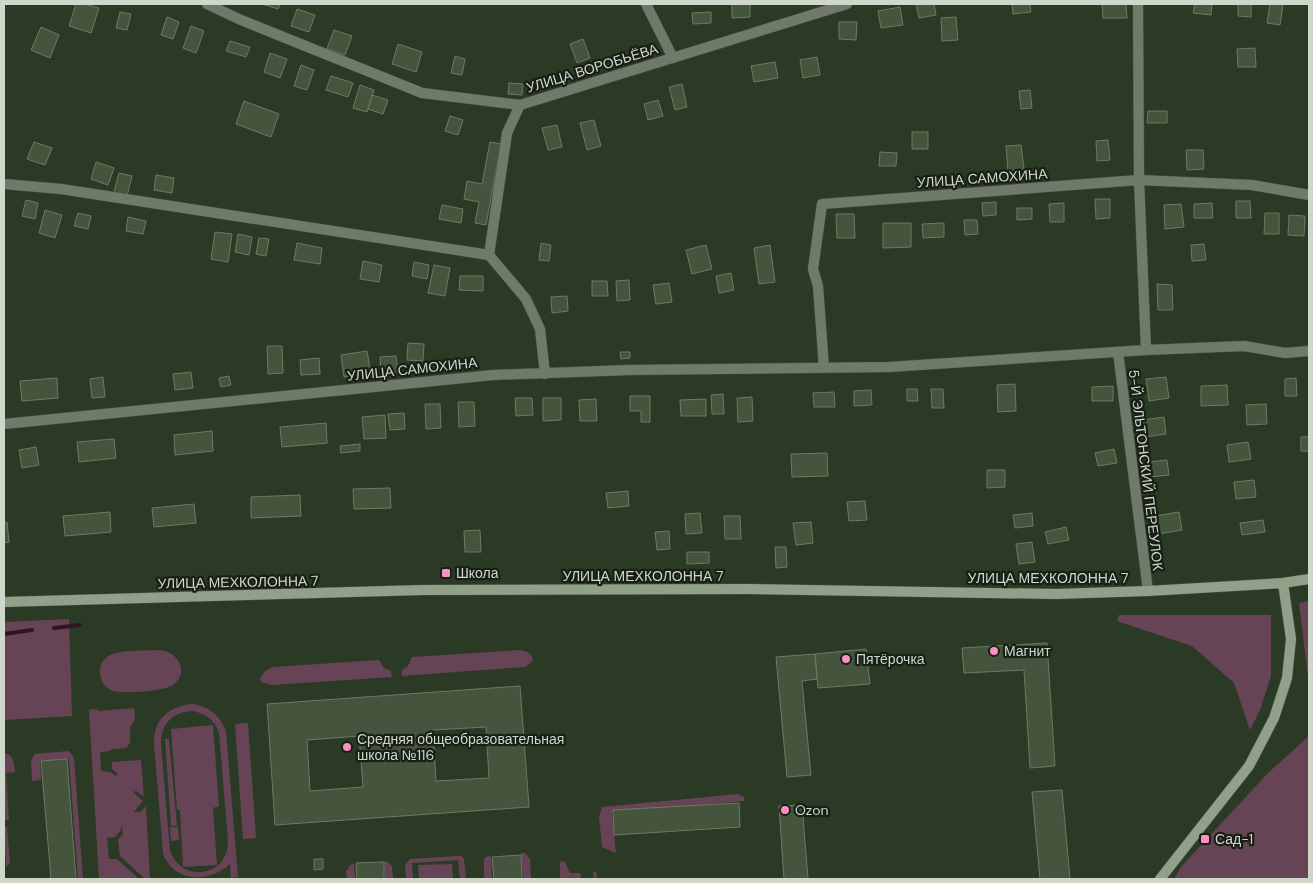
<svg xmlns="http://www.w3.org/2000/svg" width="1313" height="883" font-family="'DM Sans',sans-serif">
  <style>
    .green { fill: #664456; fill-rule: evenodd }
    .lines { fill: none; stroke-linecap: round; stroke-linejoin: round }
    .stream { stroke: #311323; stroke-width: 4 }
    .building { fill: #45543d; stroke: #6b7c63; fill-rule: evenodd }
    .street-casing { stroke: #485642; stroke-width: 11 }
    .secondary-casing { stroke: #485642; stroke-width: 11 }
    .street { stroke: #707a6b; stroke-width: 10 }
    .secondary { stroke: #91a089; stroke-width: 10 }
    .poi-dot { fill: #fa8fc8; stroke: #181f15; stroke-width: 2 }
    .labels { text-anchor: middle; stroke-width: 4.5; stroke-linejoin: round; paint-order: stroke }
    .street-label { font-size: 14px; fill: #ced7c9; stroke: #181f15 }
    .poi-label { font-size: 14px; fill: #ced7c9; stroke: #181f15; text-anchor: start }
  </style>
  <rect width="100%" height="100%" fill="#2b3a24"/>
  <path class="green" d="M1309 601V685L1299 603Z
    M1119 615H1271V676L1260 710 1250 730 1234 683 1192 646 1117 621Z
    M69 619 72 716 4 720V622Z
    M159 650C178 651 190 672 173 685 165 691 123 694 113 691 107 689 102 684 101 678 98 670 101 662 107 657 117 649 146 651 159 650Z
    M520 650C528 652 532 653 533 661L525 667 402 676V670L408 666 412 657Z
    M379 660 384 668 391 671 392 677 272 685 261 682 260 678 265 671 273 667Z
    M193 704C210 707 221 716 226 732L238 877 231 878 230 864C210 883 173 883 163 853L154 744C153 720 170 705 193 704ZM193 711C206 714 215 720 219 733L228 841C228 878 181 883 170 851L161 744C160 724 174 711 193 711Z
    M134 708 135 720 130 727V743L126 748 112 749 109 751 100 752 101 771 110 772 117 777V773L112 769V762L141 760 144 797 136 791 133 792 143 801 134 812H140L146 806 150 879H145L120 856 118 840 123 834 121 824V830L115 837 107 838 109 859H117L139 879H99L89 710 97 709 98 711Z
    M248 723 256 838 243 839 235 724Z
    M213 725 219 807 211 808H213L217 865 183 867 180 810H177L171 729Z
    M1309 736V879H1174L1181 867 1267 774Z
    M165 739H169L177 826H171Z
    M69 751 74 758 83 879H78L69 759 40 761 41 780 32 781 31 760 35 754Z
    M4 753C14 755 14 763 15 772L6 773 9 820 4 821Z
    M738 794 744 797V801L612 813 616 853 602 847 599 817 602 807Z
    M4 826 7 827 10 863 6 867Z
    M170 827H178L179 840 171 841Z
    M521 853H525L530 859 531 879H523Z
    M458 856H462L464 859 466 879H460L458 860 412 863 413 879H406L405 865 410 859Z
    M491 856 492 879H484V859L486 857Z
    M386 861 392 866 393 879H385L384 862Z
    M560 861 565 862 570 873H580L581 878H594L593 872H596L597 879H560Z
    M354 864 355 879H347L346 872 350 865Z
    M452 864 453 879H419L418 865Z"/>
  <g class="lines">
    <path class="stream" d="M54 628 80 625
      M4 634 32 630"/>
  </g>
  <path class="building" d="M76 4H85L99 8 91 33 69 26Z
    M262 4H280L278 9Z
    M732 4H750V17L732 18Z
    M916 4H934L936 15 919 18Z
    M1012 4H1030L1031 12 1013 14Z
    M1102 4H1126L1127 18H1103Z
    M1195 4H1212L1211 15 1193 13Z
    M1238 4H1251V17L1238 16Z
    M1270 4H1283L1280 25 1267 23Z
    M900 7 903 25 881 28 878 11Z
    M297 9 315 15 309 32 291 26Z
    M120 12 131 14 127 30 116 28Z
    M711 12V23L693 24 692 13Z
    M167 17 179 22 173 39 161 35Z
    M956 17 958 40 942 41 941 18Z
    M839 22H857L856 40 839 39Z
    M191 26 204 31 196 53 183 48Z
    M41 27 59 35 50 58 31 50Z
    M334 30 352 36 345 55 327 49Z
    M583 39 590 58 577 63 570 44Z
    M230 41 250 47 246 57 226 51Z
    M398 44 422 52 416 72 392 64Z
    M1255 48 1256 67H1238L1237 49Z
    M270 53 287 59 280 78 264 72Z
    M455 56 465 59 462 75 451 73Z
    M817 57 820 75 803 78 800 60Z
    M775 62 778 78 754 82 751 66Z
    M301 65 314 70 307 90 294 86Z
    M331 76 353 83 348 97 326 90Z
    M509 83 523 84 522 95 508 94Z
    M682 84 687 107 675 110 669 87Z
    M360 85 374 90 367 112 353 108Z
    M1030 90 1032 108 1021 109 1019 91Z
    M372 95 388 100 383 114 368 109Z
    M658 100 663 116 648 120 644 104Z
    M244 101 279 114 271 137 236 124Z
    M1148 111H1167V123H1147Z
    M450 116 463 120 458 135 445 131Z
    M594 120 601 146 587 150 580 123Z
    M557 125 562 147 548 150 542 128Z
    M912 132H928V149H912Z
    M1108 140 1110 160 1097 161 1096 141Z
    M34 142 52 148 45 165 27 159Z
    M490 142 501 144 486 225 475 223 479 202 464 199 467 181 482 184Z
    M1021 145 1024 169 1008 171 1006 146Z
    M1186 150H1203L1204 169 1187 170Z
    M880 152 897 153 896 166H879Z
    M96 162 114 168 108 185 91 179Z
    M119 173 132 176 127 196 114 192Z
    M156 175 174 178 172 193 154 190Z
    M1095 199H1110V218L1096 219Z
    M26 200 38 203 35 219 22 216Z
    M1236 201H1250L1251 218H1236Z
    M996 202V215L983 216 982 203Z
    M1064 203V222H1050L1049 204Z
    M1212 203 1213 218H1194V204Z
    M1181 204 1184 227 1165 229 1164 205Z
    M442 205 463 209 461 223 439 219Z
    M1017 208H1032V219L1017 220Z
    M45 210 62 215 55 238 39 233Z
    M78 213 91 216 88 229 74 226Z
    M1265 213H1279V234H1264Z
    M836 214H854L855 238H837Z
    M1289 215 1305 216 1304 236 1288 235Z
    M128 217 146 221 143 234 126 231Z
    M964 220H977L978 234 965 235Z
    M883 223H911V247L883 248Z
    M944 223V237L923 238 922 224Z
    M215 232 232 234 228 262 211 259Z
    M238 234 252 237 249 255 235 252Z
    M259 238 269 239 266 256 256 254Z
    M297 243 322 248 320 264 294 260Z
    M541 243 551 245 549 261 539 260Z
    M1204 244 1206 260 1192 261 1191 245Z
    M706 245 712 269 692 274 686 250Z
    M770 245 775 282 759 284 754 248Z
    M363 261 382 265 379 282 360 279Z
    M414 262 429 265 427 279 412 276Z
    M434 265 450 268 445 296 428 293Z
    M731 273 734 290 719 293 716 276Z
    M460 276H483V291L459 290Z
    M629 280 630 300 617 301 616 281Z
    M592 281H607L608 296H592Z
    M669 283 672 302 656 304 653 285Z
    M1157 284 1172 285 1173 310H1158Z
    M567 296 568 311 552 313 551 297Z
    M408 343 424 344 423 361 407 360Z
    M267 346H282L283 373 268 374Z
    M367 351 371 374 344 377 341 355Z
    M620 352H630V358L621 359Z
    M396 356 398 372 381 373 380 357Z
    M319 358 320 374 301 375 300 360Z
    M191 372 193 388 175 390 173 374Z
    M229 376 231 385 221 387 219 378Z
    M103 377 105 397 92 398 90 379Z
    M1166 377 1169 398 1149 401 1146 379Z
    M57 378 58 398 22 401 20 381Z
    M1296 378 1297 396H1285V379Z
    M1015 384 1016 411 998 412 997 385Z
    M1227 385 1228 405 1201 406V386Z
    M1113 386V401H1092V387Z
    M907 389H917L918 401H907Z
    M931 389H943L944 408H932Z
    M871 390 872 405 854 406V391Z
    M834 392 835 407H814L813 393Z
    M723 394 724 414H712L711 395Z
    M630 396H650V422H641V411H630Z
    M752 397 753 421 738 422 737 398Z
    M515 398H532L533 415 516 416Z
    M543 398H561V420L543 421Z
    M596 399 597 421H580L579 400Z
    M706 399V416H681L680 400Z
    M458 402H474L475 426 459 427Z
    M425 404H440L441 428 426 429Z
    M1266 404 1267 424 1247 425 1246 405Z
    M404 413 405 429 390 430 388 414Z
    M385 415 386 438 364 439 362 417Z
    M1164 417 1166 434 1145 437 1143 420Z
    M326 423 327 443 282 447 280 427Z
    M212 431 213 451 175 455 174 435Z
    M1301 437H1309V451H1301Z
    M114 439 116 458 79 462 77 442Z
    M1248 442 1251 459 1229 462 1227 445Z
    M360 444V451L341 453 340 446Z
    M36 447 39 465 22 468 19 450Z
    M1114 449 1117 463 1098 466 1095 453Z
    M827 453 828 476 792 477 791 454Z
    M1167 460 1169 475 1150 477 1148 462Z
    M987 470H1005V487L987 488Z
    M1254 480 1256 497 1236 499 1234 482Z
    M390 488 391 508 354 509 353 489Z
    M628 491 629 506 608 508 606 493Z
    M300 495 301 516 251 518V497Z
    M865 501 867 520 849 521 847 502Z
    M194 504 196 523 154 527 152 508Z
    M110 512 111 532 65 536 63 516Z
    M1179 512 1182 530 1158 534 1155 516Z
    M700 513 702 533 686 534 685 514Z
    M1032 513 1033 526 1015 528 1013 515Z
    M724 516H740L741 539H725Z
    M1263 520 1265 532 1242 535 1240 523Z
    M7 522 9 542 4 543V523Z
    M811 522 813 543 796 545 793 523Z
    M1066 527 1069 540 1048 544 1045 532Z
    M480 530 481 552H465L464 531Z
    M669 531 670 549 657 550 655 532Z
    M1032 542 1035 562 1019 564 1016 544Z
    M775 547H786L787 567 776 568Z
    M687 552H709V563L687 564Z
    M1047 643 1055 766 1030 768 1024 670 964 673 962 648Z
    M866 649 870 684 818 688 815 654Z
    M815 654 817 679 802 681 811 775 787 777 776 657Z
    M520 686 529 807 275 825 267 704ZM486 727 489 778 436 781 433 730ZM359 736 363 787 310 791 307 740Z
    M67 759 76 879H51L41 761Z
    M1062 790 1070 879H1040L1032 792Z
    M739 803 740 827 614 835 613 810Z
    M802 805 808 879H784L779 806Z
    M521 855 522 879H494L492 857Z
    M314 859H323V869L314 870Z
    M384 862V879H357L356 863Z"/>
  <g class="lines">
    <defs>
      <path id="street" d="M207 4 241 20 422 93 520 105 847 4
        M646 4 673 58
        M1138 4 1139 180 1146 350
        M4 184 61 189 489 255 526 299 540 329 545 374
        M489 255 507 133 520 105
        M1118 352 1148 591
        M824 368 818 286 813 269 822 204 1139 180 1252 185 1309 195
        M4 424 493 375 628 370 889 367 1146 350 1244 346 1285 353 1309 351"/>
      <path id="secondary" d="M4 602 423 590 750 589 1056 594 1148 591 1283 583 1309 579
        M1160 879 1249 766 1274 718 1287 678 1291 639 1283 583"/>
    </defs>
    <use href="#street" class="street-casing"/>
    <use href="#secondary" class="secondary-casing"/>
    <use href="#street" class="street"/>
    <use href="#secondary" class="secondary"/>
  </g>
  <g class="poi-dot">
    <rect x="441" y="568" width="10" height="10" rx="2.5"/>
    <circle cx="994" cy="651" r="5"/>
    <circle cx="846" cy="659" r="5"/>
    <circle cx="347" cy="747" r="5"/>
    <circle cx="785" cy="810" r="5"/>
    <rect x="1200" y="834" width="10" height="10" rx="2.5"/>
  </g>
  <g class="labels">
    <g class="street-label">
      <text transform="translate(592 68) rotate(-17)" y="5">УЛИЦА ВОРОБЬЁВА</text>
      <text transform="translate(982 178) rotate(-4)" y="5">УЛИЦА САМОХИНА</text>
      <text transform="translate(412 369) rotate(-6)" y="5">УЛИЦА САМОХИНА</text>
      <text transform="translate(1146 470) rotate(83)" y="5">5-Й ЭЛЬТОНСКИЙ ПЕРЕУЛОК</text>
      <text x="643" y="581">УЛИЦА МЕХКОЛОННА 7</text>
      <text x="1048" y="583">УЛИЦА МЕХКОЛОННА 7</text>
      <text transform="translate(238 582) rotate(-1)" y="5">УЛИЦА МЕХКОЛОННА 7</text>
    </g>
    <g class="poi-label">
      <text x="456" y="578">Школа</text>
      <text x="1004" y="656">Магнит</text>
      <text x="856" y="664">Пятёрочка</text>
      <text x="357" y="744">Средняя общеобразовательная<tspan x="357" dy="16">школа №116</tspan></text>
      <text x="795" y="815">Ozon</text>
      <text x="1215" y="844">Сад-1</text>
    </g>
  </g>
  <rect width="1313" height="883" fill="none" stroke="#ced7c9" stroke-width="10"/>
</svg>
